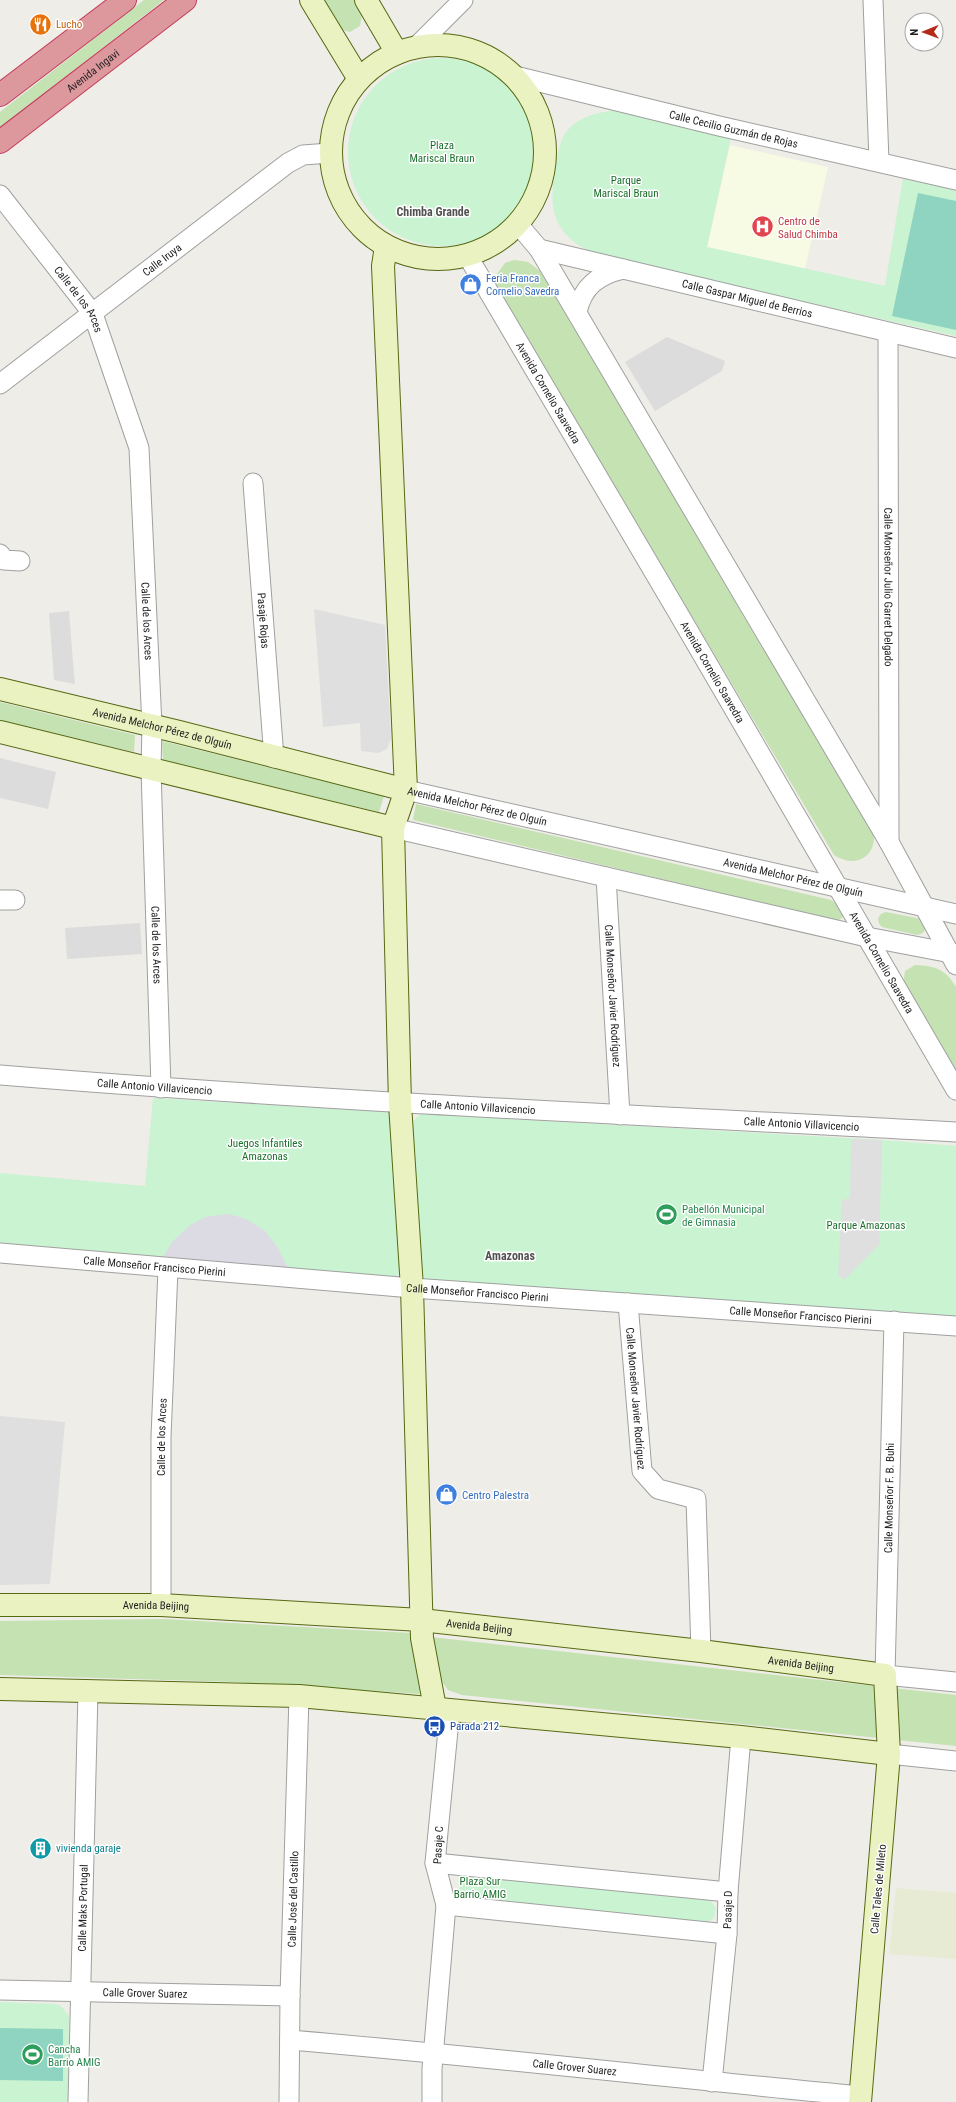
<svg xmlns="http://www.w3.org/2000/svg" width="956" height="2102" font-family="'Roboto Condensed',sans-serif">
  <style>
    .residential { fill: #dddcdc }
    .education { fill: #f8fbe3 }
    .farmland { fill: #e7ebd4 }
    .grass { fill: #c5e2b3 }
    .park { fill: #c9f3d1 }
    .pitch { fill: #8ed4c1 }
    .parking { fill: #dfdfdf }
    .plaza { fill: #dcdbe4 }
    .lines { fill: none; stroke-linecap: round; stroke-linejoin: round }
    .street-casing { stroke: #a0a0a0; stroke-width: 21 }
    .secondary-casing { stroke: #566913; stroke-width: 24 }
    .highway-casing { stroke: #c53b5b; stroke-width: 24 }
    .street { stroke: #fff; stroke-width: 19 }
    .secondary { stroke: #eaf2c1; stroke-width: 22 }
    .highway { stroke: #dc989d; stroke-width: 22 }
    .labels { text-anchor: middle; stroke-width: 3; stroke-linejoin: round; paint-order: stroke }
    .food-label { font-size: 11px; fill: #c56008; stroke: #fff; text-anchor: start }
    .street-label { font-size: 11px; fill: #1f1f1f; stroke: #fff }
    .park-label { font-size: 11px; fill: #1a702b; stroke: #fff }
    .health-label { font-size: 11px; fill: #be3a42; stroke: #fff; text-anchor: start }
    .shop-label { font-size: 11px; fill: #366cbe; stroke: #fff; text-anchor: start }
    .leisure-label { font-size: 11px; fill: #27864d; stroke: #fff; text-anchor: start }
    .transit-label { font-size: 11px; fill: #164399; stroke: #fff; text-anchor: start }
    .culture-label { font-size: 11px; fill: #0d838f; stroke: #fff; text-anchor: start }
    .neighbourhood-label { font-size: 12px; font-weight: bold; fill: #525252; stroke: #fff }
  </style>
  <rect width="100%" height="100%" fill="#eeede7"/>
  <path class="residential" d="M667 337 725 361 722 371 655 411 625 362Z
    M69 611 73 662 75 684 54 680 49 613Z
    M0 758 56 772 48 809 0 798Z
    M140 923 142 954 67 959 65 928Z"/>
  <path class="education" d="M730 145 828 167 805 269 707 247Z"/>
  <path class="farmland" d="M896 1888 956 1893V1959L889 1954Z"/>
  <path class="grass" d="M144 0H164L0 128V112Z
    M322 0H354L362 14 360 26 350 32 339 29Z
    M514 260 528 262 540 271 872 826C881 853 858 871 834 855L495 286 494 278 505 263Z
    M0 702 135 735 134 752 0 720Z
    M162 741 384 796 379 812 163 760Z
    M416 804 831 900 840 907 844 916 838 921 413 820Z
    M886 912 921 919 926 927C925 932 922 934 917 935L882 927C876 922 877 914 886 912Z
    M915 965C936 966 945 969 956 987V1074L903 985 905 971Z
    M163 1619 411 1633 420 1694 233 1682 0 1675V1621Z
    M431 1637 956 1695V1746L462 1695 448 1690 441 1680Z"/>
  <path class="park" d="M348 152a94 94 0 1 1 188 0a94 94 0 1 1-188 0Z
    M618 110 731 137 707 247 885 286 903 178 956 190V336L593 253C551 233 548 207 556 164 558 154 560 140 566 132 579 116 599 112 618 110Z
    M153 1098 387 1112 394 1117 400 1273 395 1278 0 1245V1173L145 1186Z
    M420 1114 882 1140 956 1146V1317L428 1281 421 1275 412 1123Z
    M469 1871 709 1899 716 1908 714 1918 704 1925 472 1902 462 1896 459 1887Z
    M0 2002 55 2004 61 2006 69 2016 68 2102H0Z"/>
  <path class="pitch" d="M918 193 956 201V330L892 316Z
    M0 2028 63 2029V2081L0 2080Z"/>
  <path class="parking" d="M314 609 385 625 391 739 387 749 378 753 361 751 360 723 323 727Z
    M851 1139 882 1140 879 1245 844 1280 838 1275 842 1200 850 1198Z
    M0 1416 65 1422 50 1584 0 1585Z"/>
  <path class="plaza" d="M229 1214 246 1219 264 1230 278 1248 289 1270 162 1259 172 1242 189 1226 205 1217Z"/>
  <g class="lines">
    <defs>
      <g id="street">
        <path d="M873 0 879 161"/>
        <path d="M416 47 463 0"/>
        <path id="s1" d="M511 75 719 126 956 180"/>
        <path id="s2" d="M0 195 93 314 139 448 152 726 151 769 161 1088"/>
        <path d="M517 223 539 249 889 842 956 965"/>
        <path id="s3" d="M539 249 956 348"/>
        <path id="s4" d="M467 255 674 606 956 1090"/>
        <path d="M577 312C583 286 598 275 623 269"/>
        <path id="s5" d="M888 333 889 842"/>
        <path id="s6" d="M0 384 288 163 303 155 330 153"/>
        <path id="s7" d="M253 483 274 758"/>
        <path d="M0 554 4 560 20 561"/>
        <path id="s8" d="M406 790 956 914"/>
        <path d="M393 828 867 937 956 954"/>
        <path id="s9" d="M606 877 620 1115"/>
        <path d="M0 900H15"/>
        <path id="s10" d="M0 1075C318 1101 637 1115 956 1132"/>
        <path id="s11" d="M0 1253 412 1288 956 1326"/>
        <path id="s12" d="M628 1303 642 1471 658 1489 696 1499 701 1651"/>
        <path d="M894 1321 885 1675 956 1682"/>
        <path id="s13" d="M161 1605V1437L168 1269"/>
        <path d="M889 1754 956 1761"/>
        <path d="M435 1863 728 1892"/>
        <path d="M446 1905 727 1934"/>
        <path id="s14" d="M0 1990 290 1996"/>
        <path id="s15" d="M290 2040C480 2056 670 2078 860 2096"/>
        <path id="s16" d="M712 2082 727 1934 728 1892 741 1737"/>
        <path id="s17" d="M78 2102 88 1691"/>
        <path id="s18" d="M289 2102 290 1996 299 1696"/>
        <path d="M432 2102V2069L446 1905 435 1863 450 1710"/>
      </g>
      <g id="secondary">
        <path d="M311 0 359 79"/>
        <path d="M366 0 397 53"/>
        <circle cx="438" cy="152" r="107"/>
        <path d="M386 246 383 266 406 790 393 828 400 1104 412 1288 422 1638 435 1708"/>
        <path id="s19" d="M0 689 179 732 406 790"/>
        <path d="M0 732 393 828"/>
        <path id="s20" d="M0 1605H161L421 1620 701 1651 885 1675 889 1754 860 2102"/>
        <path d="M0 1689 299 1696 741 1737 889 1754"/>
      </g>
      <g id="highway">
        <path d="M0 95 125 0"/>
        <path id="s21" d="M0 142 185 0"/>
      </g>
    </defs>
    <use href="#street" class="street-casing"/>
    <use href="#secondary" class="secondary-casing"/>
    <use href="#highway" class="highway-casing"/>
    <use href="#street" class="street"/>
    <use href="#secondary" class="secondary"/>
    <use href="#highway" class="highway"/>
  </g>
  <defs>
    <symbol id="restaurant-disc" viewBox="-11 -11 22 22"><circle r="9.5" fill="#e8710a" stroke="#fff"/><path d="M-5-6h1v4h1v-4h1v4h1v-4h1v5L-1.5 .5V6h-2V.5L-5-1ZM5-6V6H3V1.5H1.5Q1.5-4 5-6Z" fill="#fff"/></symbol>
    <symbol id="hospital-disc" viewBox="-11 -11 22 22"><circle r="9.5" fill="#e0444e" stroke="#fff"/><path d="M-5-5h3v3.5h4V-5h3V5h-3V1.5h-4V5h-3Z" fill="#fff"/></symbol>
    <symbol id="shop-disc" viewBox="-11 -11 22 22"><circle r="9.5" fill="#3f7fe0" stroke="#fff"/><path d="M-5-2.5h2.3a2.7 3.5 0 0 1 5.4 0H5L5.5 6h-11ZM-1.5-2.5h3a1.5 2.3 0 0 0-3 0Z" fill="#fff"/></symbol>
    <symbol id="stadium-disc" viewBox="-11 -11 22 22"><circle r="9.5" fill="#2e9e5b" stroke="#fff"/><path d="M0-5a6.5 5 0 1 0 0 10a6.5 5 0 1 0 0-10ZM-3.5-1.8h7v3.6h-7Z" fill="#fff"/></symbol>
    <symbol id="bus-disc" viewBox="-11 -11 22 22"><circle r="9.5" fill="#1a4fb4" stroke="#fff"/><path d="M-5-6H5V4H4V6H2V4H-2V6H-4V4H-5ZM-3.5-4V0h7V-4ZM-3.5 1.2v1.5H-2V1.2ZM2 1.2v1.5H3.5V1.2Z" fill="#fff"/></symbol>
    <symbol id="building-disc" viewBox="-11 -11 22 22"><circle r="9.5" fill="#0f9aa8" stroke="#fff"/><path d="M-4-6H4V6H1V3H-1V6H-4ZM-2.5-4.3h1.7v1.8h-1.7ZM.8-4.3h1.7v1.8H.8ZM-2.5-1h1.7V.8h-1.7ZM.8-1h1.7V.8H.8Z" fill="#fff"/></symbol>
  </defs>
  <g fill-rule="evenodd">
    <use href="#restaurant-disc" x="28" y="12" width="25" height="25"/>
    <use href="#hospital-disc" x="750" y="214" width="25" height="25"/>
    <use href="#shop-disc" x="458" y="272" width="25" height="25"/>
    <use href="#stadium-disc" x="654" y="1202" width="25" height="25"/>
    <use href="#shop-disc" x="434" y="1482" width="25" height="25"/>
    <use href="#bus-disc" x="422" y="1714" width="25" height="25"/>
    <use href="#building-disc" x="28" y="1836" width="25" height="25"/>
    <use href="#stadium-disc" x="20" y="2042" width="25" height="25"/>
  </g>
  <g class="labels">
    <g class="food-label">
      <text x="56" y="28">Lucho</text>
    </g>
    <g class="street-label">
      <text dy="4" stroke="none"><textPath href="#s21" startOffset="117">Avenida Ingavi</textPath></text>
      <text dy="4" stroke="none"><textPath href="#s1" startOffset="229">Calle Cecilio Guzmán de Rojas</textPath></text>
      <text dy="4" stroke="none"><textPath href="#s6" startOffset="204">Calle Iruya</textPath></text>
      <text dy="4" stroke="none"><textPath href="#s3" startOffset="214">Calle Gaspar Miguel de Berrios</textPath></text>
      <text dy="4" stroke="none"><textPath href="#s2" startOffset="131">Calle de los Arces</textPath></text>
      <text dy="4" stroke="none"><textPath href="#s4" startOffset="160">Avenida Cornelio Saavedra</textPath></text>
      <text dy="4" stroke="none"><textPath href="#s5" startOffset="254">Calle Monseñor Julio Garret Delgado</textPath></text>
      <text dy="4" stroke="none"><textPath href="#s7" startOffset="138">Pasaje Rojas</textPath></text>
      <text dy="4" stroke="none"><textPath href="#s2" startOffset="466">Calle de los Arces</textPath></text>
      <text dy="4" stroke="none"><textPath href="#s4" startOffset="484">Avenida Cornelio Saavedra</textPath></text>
      <text dy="4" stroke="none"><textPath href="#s19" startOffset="167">Avenida Melchor Pérez de Olguín</textPath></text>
      <text dy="4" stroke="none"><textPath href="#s8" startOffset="73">Avenida Melchor Pérez de Olguín</textPath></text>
      <text dy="4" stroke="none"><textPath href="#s8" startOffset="397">Avenida Melchor Pérez de Olguín</textPath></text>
      <text dy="4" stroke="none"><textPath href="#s2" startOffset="790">Calle de los Arces</textPath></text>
      <text dy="4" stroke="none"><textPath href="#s4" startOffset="820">Avenida Cornelio Saavedra</textPath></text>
      <text dy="4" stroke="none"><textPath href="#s9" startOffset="119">Calle Monseñor Javier Rodríguez</textPath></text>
      <text dy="4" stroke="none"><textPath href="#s10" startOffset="155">Calle Antonio Villavicencio</textPath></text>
      <text dy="4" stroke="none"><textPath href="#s10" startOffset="479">Calle Antonio Villavicencio</textPath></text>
      <text dy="4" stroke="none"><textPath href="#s10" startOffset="803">Calle Antonio Villavicencio</textPath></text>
      <text dy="4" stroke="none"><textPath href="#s11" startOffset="155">Calle Monseñor Francisco Pierini</textPath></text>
      <text dy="4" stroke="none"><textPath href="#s11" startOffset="479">Calle Monseñor Francisco Pierini</textPath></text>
      <text dy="4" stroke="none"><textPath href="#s11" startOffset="803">Calle Monseñor Francisco Pierini</textPath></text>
      <text dy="4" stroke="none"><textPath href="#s12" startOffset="96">Calle Monseñor Javier Rodríguez</textPath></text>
      <text dy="4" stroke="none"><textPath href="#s13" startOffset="168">Calle de los Arces</textPath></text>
      <text transform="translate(889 1498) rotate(-89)" y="4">Calle Monseñor F. B. Buhi</text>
      <text dy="4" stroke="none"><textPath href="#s20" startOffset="156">Avenida Beijing</textPath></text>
      <text dy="4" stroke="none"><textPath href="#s20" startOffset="480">Avenida Beijing</textPath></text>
      <text dy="4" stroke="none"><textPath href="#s20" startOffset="804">Avenida Beijing</textPath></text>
      <text transform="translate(438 1845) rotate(-87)" y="4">Pasaje C</text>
      <text transform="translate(878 1889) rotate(-85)" y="4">Calle Tales de Mileto</text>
      <text dy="4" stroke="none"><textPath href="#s18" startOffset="203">Calle José del Castillo</textPath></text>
      <text dy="4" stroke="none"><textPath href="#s17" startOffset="194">Calle Maks Portugal</textPath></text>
      <text dy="4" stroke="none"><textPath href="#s16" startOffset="173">Pasaje D</textPath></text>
      <text dy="4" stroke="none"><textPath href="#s14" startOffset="145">Calle Grover Suarez</textPath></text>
      <text dy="4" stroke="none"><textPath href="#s15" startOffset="286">Calle Grover Suarez</textPath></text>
    </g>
    <g class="park-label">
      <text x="442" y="149">Plaza<tspan x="442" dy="13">Mariscal Braun</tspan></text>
      <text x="626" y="184">Parque<tspan x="626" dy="13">Mariscal Braun</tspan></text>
      <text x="265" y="1147">Juegos Infantiles<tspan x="265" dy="13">Amazonas</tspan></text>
      <text x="866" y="1229">Parque Amazonas</text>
      <text x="480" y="1885">Plaza Sur<tspan x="480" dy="13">Barrio AMIG</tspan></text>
    </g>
    <g class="health-label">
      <text x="778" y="225">Centro de<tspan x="778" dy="13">Salud Chimba</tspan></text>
    </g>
    <g class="shop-label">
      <text x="486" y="282">Feria Franca<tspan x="486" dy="13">Cornelio Savedra</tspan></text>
      <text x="462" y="1499">Centro Palestra</text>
    </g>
    <g class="leisure-label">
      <text x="682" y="1213">Pabellón Municipal<tspan x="682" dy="13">de Gimnasia</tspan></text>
      <text x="48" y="2053">Cancha<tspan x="48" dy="13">Barrio AMIG</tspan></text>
    </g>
    <g class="transit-label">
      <text x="450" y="1730">Parada 212</text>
    </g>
    <g class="culture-label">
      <text x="56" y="1852">vivienda garaje</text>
    </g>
    <g class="neighbourhood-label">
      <text x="433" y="216">Chimba Grande</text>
      <text x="510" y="1260">Amazonas</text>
    </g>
  </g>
  <g transform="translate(924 32) rotate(269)"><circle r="19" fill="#ffffff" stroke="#a5a5a5"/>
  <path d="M0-3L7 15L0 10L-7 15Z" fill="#b52b19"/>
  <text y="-6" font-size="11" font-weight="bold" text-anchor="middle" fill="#1f1f1f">N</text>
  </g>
</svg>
